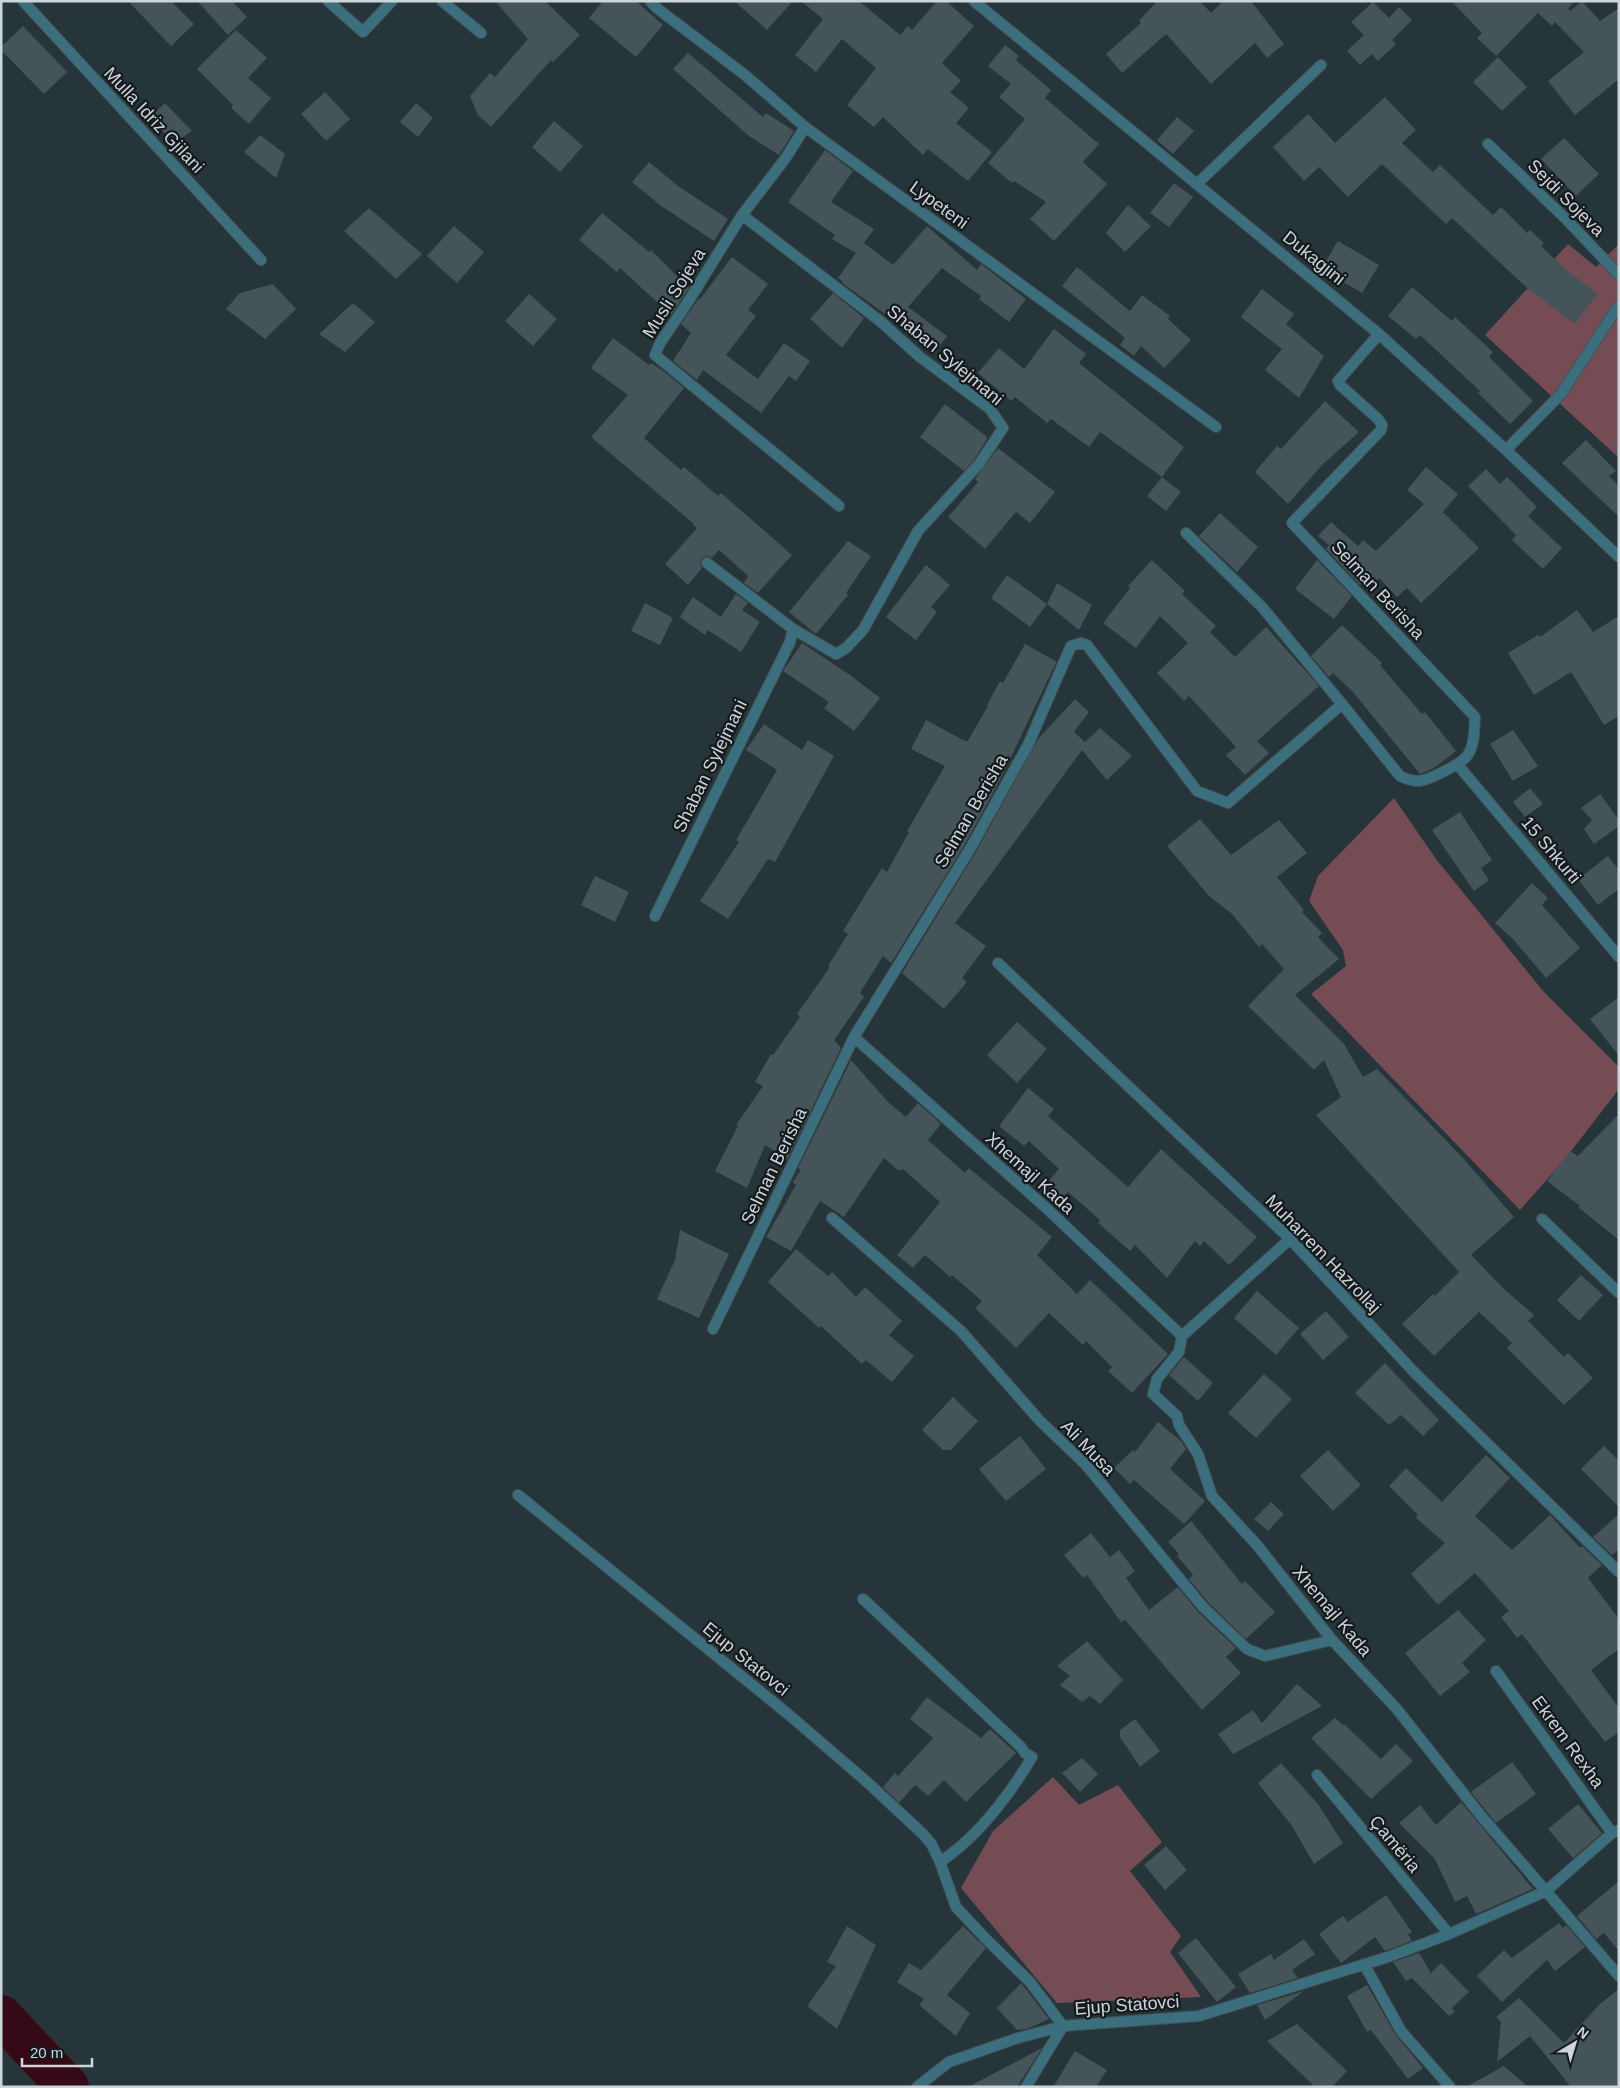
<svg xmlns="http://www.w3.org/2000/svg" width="1620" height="2088" font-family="Arial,sans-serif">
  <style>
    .green { fill: #754c53 }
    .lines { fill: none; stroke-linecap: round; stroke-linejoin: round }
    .river { stroke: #360916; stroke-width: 42 }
    .building { fill: #445459 }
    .minor-casing { stroke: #445256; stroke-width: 12 }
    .minor { stroke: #3c6f7d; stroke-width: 10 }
    .labels { text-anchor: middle; stroke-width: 4.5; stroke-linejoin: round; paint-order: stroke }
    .street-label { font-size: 18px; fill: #ccd5d8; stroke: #151b1d }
  </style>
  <rect width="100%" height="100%" fill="#263539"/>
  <path class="green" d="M1568 244 1596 267 1619 244V458L1485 335Z
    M1394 798 1436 859 1543 991 1619 1067V1089L1565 1159 1520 1210 1311 994 1346 966 1343 950 1309 901 1318 876Z
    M1053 1777 1079 1805 1118 1785 1162 1842 1130 1871 1181 1936 1170 1952 1201 1997 1057 2003 961 1888 993 1831Z"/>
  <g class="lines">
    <path class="river" d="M1 2016 68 2087"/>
  </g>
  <path class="building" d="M128 1H171L194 24 171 46Z
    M197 1H232L247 17 228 35Z
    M495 1H545L580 35 553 62 551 60 491 127 478 115 470 96 490 73 495 77 528 39Z
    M603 1H636L663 25 636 57 589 18Z
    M734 1H793L767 30Z
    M801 1H859L900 35 908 26 912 30 937 1H946L974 26 942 63 961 81 950 92 969 108 956 123 992 152 968 181 928 149 923 155 883 117 874 127 847 105 876 68 842 39 816 72 795 55 823 19Z
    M1157 1H1200L1211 13 1223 1H1251L1284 44 1267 58 1255 43 1211 84 1166 34 1122 73 1106 54 1141 23 1139 21Z
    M1451 1H1575L1568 9 1570 11 1582 1 1600 21 1619 8V79L1575 115 1548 81 1584 52 1555 22 1552 26 1538 13 1496 56 1477 38 1482 33Z
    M1373 2 1389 18 1399 7 1412 20 1392 40 1396 44 1378 61 1372 54 1360 65 1347 51 1364 35 1351 22Z
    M23 26 67 72 44 94 1 50V47Z
    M236 30 267 58 248 78 271 98 249 124 231 108 233 105 197 69Z
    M1005 45 1019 56 1016 60 1051 90 1045 98 1099 144 1083 162 1107 184 1054 241 1030 219 1046 202 1014 181 1012 183 988 163 1025 119 999 97 1011 84 988 66Z
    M688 53 763 117 766 113 794 131 779 155 749 136 673 69Z
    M1498 57 1527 87 1502 111 1473 82Z
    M325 92 350 119 326 141 301 114Z
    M1385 97 1416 130 1402 143 1433 172 1440 165 1493 215 1501 207 1527 233 1530 230 1544 243 1541 246 1564 268 1598 294 1574 324 1525 286 1452 218 1446 224 1382 164 1348 197 1319 167 1304 181 1273 147 1308 114 1335 143Z
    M165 103 192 131 175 143 149 118Z
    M416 103 433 118 418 137 400 122Z
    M1177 117 1194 131 1173 154 1157 140Z
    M554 121 583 146 560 172 532 147Z
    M260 135 285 154 276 178 244 152Z
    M1564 138 1599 174 1576 196 1541 159Z
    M825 150 853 171 831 202 874 229 864 243 893 265 927 226 977 270 981 264 1026 299 1009 322 979 299 981 296 942 268 908 307 947 336 934 354 901 328 902 326 842 283 843 282 838 278 856 253 832 239 835 235 788 202Z
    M649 162 678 186 728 219 714 241 660 205 632 182Z
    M1174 183 1193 197 1169 227 1150 213Z
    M1128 205 1151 226 1125 252 1106 233Z
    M369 208 422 254 396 279 344 231Z
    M602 213 649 252 651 250 689 288 671 315 620 268 617 272 579 240Z
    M454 226 484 252 457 283 427 256Z
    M1338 241 1379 265 1362 293 1321 269Z
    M732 257 768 284 748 310 756 316 726 355 758 379 784 343 810 361 796 381 789 376 761 413 703 370 697 380 673 361 691 333 681 324 699 298 700 299Z
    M1077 267 1130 311 1142 295 1170 316 1168 319 1191 340 1164 368 1141 346 1134 356 1120 345 1125 338 1062 286Z
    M273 284 296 309 265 339 226 309 240 293Z
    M1412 287 1452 321 1455 317 1493 352 1489 357 1533 401 1510 424 1478 393 1480 391 1420 335 1416 339 1388 316Z
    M1262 289 1294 314 1286 324 1324 356 1299 398 1265 370 1282 349 1241 317Z
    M833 293 864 318 842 348 810 319Z
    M529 294 557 319 533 346 505 321Z
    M353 303 375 322 345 352 319 334Z
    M1054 329 1086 354 1079 363 1184 447 1162 477 1100 432 1089 447 1051 419 1047 423 1015 397 1011 401 978 373 999 348 1024 369Z
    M613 338 649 365 651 363 666 373 684 388 644 438 681 470 684 467 718 496 721 493 792 555 758 593 744 583 748 576 719 550 712 558 707 556 702 558 700 563 702 568 688 585 665 564 697 528 693 525 694 524 591 437 628 395 591 368Z
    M1325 401 1359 432 1322 465 1288 504 1255 472 1277 446 1281 449Z
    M945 404 987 437V439L974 460 964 471 920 437Z
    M1586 440 1616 471 1609 476 1619 486V517L1562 463Z
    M998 448 1055 492 1030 523 1016 512 985 549 948 517 978 482 975 479Z
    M1426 467 1458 494 1443 512 1479 548 1421 603 1407 588 1397 597 1379 578 1374 584 1366 577 1360 585 1326 549 1329 545 1318 536 1331 522 1358 546 1363 540 1376 551 1424 504 1407 490Z
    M1486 469 1500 484 1507 477 1537 507 1528 516 1562 548 1543 569 1512 540 1516 535 1468 486Z
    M1162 477 1181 492 1166 511 1147 496Z
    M1220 513 1258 547 1237 572 1199 536Z
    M848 541 871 556 846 593 848 595 816 634 789 612Z
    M1152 560 1185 591 1182 594 1216 626 1210 632 1235 657 1266 627 1319 686 1257 741 1269 753 1245 775 1226 755 1236 747 1189 696 1184 701 1157 673 1188 643 1160 616 1136 648 1103 623 1130 588 1128 586Z
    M1317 560 1352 596 1334 619 1295 589Z
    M926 565 950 585 931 607 937 612 916 640 886 617Z
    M1007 575 1047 604 1030 627 991 598Z
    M1057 583 1092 605 1079 630 1047 604Z
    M736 594 748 603 742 610 760 622 741 652 708 630 705 635 680 617 693 597 721 617Z
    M645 603 673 618 660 645 631 631Z
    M1577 610 1593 632 1619 616V716L1604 725 1571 672 1534 695 1508 653 1538 635 1540 637Z
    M1342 625 1382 663 1380 665 1422 714 1425 712 1456 751 1434 768 1420 774 1353 692 1333 673 1329 677 1311 656Z
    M802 643 850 675 880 698 854 731 824 708 829 702 783 671Z
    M1025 644 1057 662 1054 667 1001 778 964 846 891 963 883 956 860 993 864 997 834 1040 841 1048 787 1160 765 1145 747 1188 715 1171 738 1126 736 1125 763 1086 755 1082 771 1054 773 1055 800 1017 797 1014 830 967 828 966 848 934 843 931 882 868 887 872 909 832 907 831 945 766 911 749 926 720 967 742 988 706 987 705 1000 681 1003 683Z
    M1075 699 1089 712 1074 732 1085 742 1100 728 1132 756 1107 780 1082 750 955 923 986 946 962 978 967 982 944 1009 902 973 976 852 1038 739Z
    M764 724 802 750 808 740 834 756 775 862 768 859 728 919 700 901 739 842 736 840 777 770 746 750Z
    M1513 730 1538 766 1513 781 1490 744Z
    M1530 788 1543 804 1525 817 1513 802Z
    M1600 794 1619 820V826L1594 844 1584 829 1592 820 1581 808Z
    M1460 812 1492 860 1481 868 1489 880 1474 891 1432 830Z
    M1200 819 1231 855 1279 820 1307 853 1277 877 1304 910 1302 912 1322 933 1318 937 1339 959 1295 995 1344 1044 1363 1077 1377 1069 1463 1158 1514 1217 1471 1255 1505 1290 1534 1315 1528 1321 1564 1357 1568 1353 1593 1378 1564 1405 1507 1348 1512 1343 1479 1312 1434 1356 1402 1324 1433 1294 1435 1296 1459 1272 1316 1115 1341 1097 1324 1060 1314 1070 1248 1006 1284 969 1262 944 1259 947 1232 914 1209 896 1167 846Z
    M1608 856 1619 870V889L1598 905 1578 879Z
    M595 876 629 892 615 922 581 905Z
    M1532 883 1548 898 1542 905 1580 948 1546 978 1512 938 1495 923Z
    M1619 997V1056L1590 1019Z
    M1017 1022 1047 1049 1017 1083 987 1055Z
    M851 1060 888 1102 906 1117 918 1103 941 1124 928 1140 965 1173 969 1168 1052 1237 1037 1255 1077 1294 1090 1280 1168 1354 1132 1393 1108 1371 1112 1367 1086 1341 1083 1345 1049 1313 1016 1348 975 1308 982 1301 952 1275 950 1277 925 1255 913 1268 897 1255 940 1202 903 1169 899 1171 884 1158 844 1217 820 1201 791 1251 766 1237 796 1185 793 1182 801 1170 798 1168Z
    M1028 1088 1054 1109 1048 1116 1128 1187 1161 1149 1257 1237 1229 1265 1204 1241 1200 1246 1195 1241 1167 1278 1135 1245 1130 1251 1098 1223 1100 1220 1068 1192 1062 1198 1046 1184 1059 1169 1029 1141 1024 1146 999 1126Z
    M1619 1114V1240L1579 1208 1580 1206 1547 1181 1570 1151 1578 1156Z
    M680 1230 729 1254 699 1318 657 1299 675 1260Z
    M796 1249 828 1276 832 1272 856 1297 865 1287 902 1321 889 1335 914 1356 892 1382 866 1360 862 1364 821 1326 819 1328 768 1282Z
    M1581 1275 1603 1295 1579 1321 1557 1300Z
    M1257 1291 1299 1328 1276 1355 1234 1318Z
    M1326 1311 1349 1337 1323 1360 1300 1334Z
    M1184 1357 1213 1383 1198 1401 1169 1375Z
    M1385 1363 1439 1420 1423 1436 1401 1415 1389 1425 1355 1393Z
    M1264 1374 1292 1399 1256 1438 1228 1413Z
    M953 1397 978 1421 951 1450H943L922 1430Z
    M1158 1422 1181 1441 1186 1449 1170 1469 1205 1501 1184 1524 1134 1480 1130 1484 1114 1468 1133 1450 1135 1452Z
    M1020 1436 1046 1469 1006 1501 979 1469Z
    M1604 1446 1619 1461V1507L1581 1469Z
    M1328 1450 1361 1485 1333 1511 1300 1476Z
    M1486 1455 1510 1478 1475 1516 1512 1550 1550 1515 1580 1548 1582 1546 1602 1565 1588 1578 1619 1619V1649L1591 1670 1619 1708V1732L1605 1742 1522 1634 1517 1638 1501 1617 1509 1611 1475 1573 1438 1605 1411 1574 1445 1543 1416 1518 1418 1515 1389 1486 1406 1468 1442 1502Z
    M1271 1502 1284 1514 1268 1531 1254 1519Z
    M1619 1514V1549L1612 1555 1593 1537Z
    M1191 1521 1242 1584 1245 1581 1275 1612 1246 1639 1208 1602 1189 1579 1193 1575 1177 1556 1179 1554 1168 1542Z
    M1091 1533 1110 1557 1119 1550 1135 1571 1126 1578 1149 1610 1178 1587 1198 1612 1236 1648 1226 1657 1241 1673 1202 1710 1125 1620 1121 1622 1087 1575 1083 1578 1064 1555Z
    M1458 1610 1486 1640 1462 1663 1470 1672 1440 1696 1405 1653Z
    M1087 1641 1123 1680 1100 1704 1090 1696 1082 1702 1060 1685 1070 1676 1057 1666Z
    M1297 1684 1322 1706 1233 1754 1218 1734 1253 1710 1262 1723Z
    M927 1697 981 1738 990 1729 1016 1753 966 1802 944 1780 928 1796 915 1785 899 1803 883 1787 895 1773 898 1776 933 1738 910 1719Z
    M1335 1718 1343 1725 1344 1724 1381 1759 1396 1744 1413 1761 1371 1799 1311 1738Z
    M1135 1719 1160 1751 1140 1767 1120 1737V1730Z
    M1082 1758 1098 1774 1080 1792 1062 1773Z
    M1512 1762 1536 1794 1496 1823 1471 1792Z
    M1281 1763 1318 1804 1343 1843 1314 1864 1292 1826 1258 1783Z
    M1461 1802 1533 1889 1476 1914 1467 1896 1455 1902 1435 1859 1399 1823 1420 1805 1436 1825Z
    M1578 1804 1602 1833 1573 1858 1548 1829Z
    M1166 1846 1187 1870 1165 1890 1144 1865Z
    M1619 1881V1951L1604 1933 1596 1939 1577 1916Z
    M1386 1895 1412 1932 1408 1934 1412 1941 1385 1951 1375 1937 1341 1963 1319 1934 1343 1916 1348 1922Z
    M1559 1923 1563 1928 1566 1925 1585 1947 1555 1971 1547 1960 1502 2002 1477 1976 1504 1950 1512 1958Z
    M847 1926 876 1945 837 2029 807 2006 836 1966 827 1962Z
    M963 1926 986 1948 947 1995 970 2013 956 2036 919 2005 924 1999 897 1982 909 1963 921 1970Z
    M1196 1938 1236 1987 1217 2002 1178 1953Z
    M1304 1939 1315 1954 1292 1970 1298 1978 1250 1993 1238 1974 1271 1954 1274 1960Z
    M1419 1953 1431 1973 1441 1963 1469 1992 1452 2008 1455 2012 1449 2016 1412 1978 1406 1981 1393 1962Z
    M1021 1983 1049 2019 1027 2029 1017 2030 997 2008Z
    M1367 1985 1395 2034 1423 2068 1408 2079 1371 2030 1367 2032 1347 1996Z
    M1619 1989V2087H1571L1530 2036 1497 2062 1501 2022 1496 2017 1519 1998 1564 2043 1600 2004Z
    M1304 1991 1265 2020 1257 2005Z
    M1297 2024 1347 2071 1332 2087H1315L1267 2041Z
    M1042 2048 1017 2087H968Z
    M1075 2051 1107 2070 1096 2087H1053Z
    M1504 2066 1528 2087H1466Z"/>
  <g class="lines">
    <defs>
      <path id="minor" d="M23 1 261 260
        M328 1 363 32 392 1
        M442 1 481 33
        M650 1 658 9 745 75 805 127 1216 427
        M974 1 1379 334 1506 450 1619 557
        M805 127 785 159 742 215 686 305 660 343 655 355 839 506
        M1488 144 1566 219 1619 275
        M1197 184 1321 65
        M1506 450 1561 394 1619 305
        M1186 533 1262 607 1342 704
        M707 563 793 629
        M1457 764 1619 957
        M655 916 790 642 793 629 836 654 846 648 863 630 918 531 979 464 1003 428 990 409 920 357 880 321 742 215
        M998 963 1290 1239 1415 1373 1619 1572
        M854 1037 1044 1206 1182 1336 1290 1239
        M832 1218 961 1331 1040 1421 1086 1465 1203 1607 1247 1649 1265 1656 1332 1640
        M1542 1219 1619 1293
        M713 1329 854 1037 970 849 1028 745 1071 646 1081 643 1087 645 1197 791 1228 803 1342 704 1400 776C1406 779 1412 781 1419 781 1429 780 1461 764 1467 756 1475 746 1474 729 1475 717L1292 523 1381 430 1382 425 1378 419 1340 385 1338 381 1379 334
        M1182 1336 1179 1352 1157 1379 1153 1394 1177 1416 1179 1425 1198 1454 1212 1496 1257 1545 1332 1640 1396 1708 1482 1817 1619 1976
        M518 1495 788 1714 866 1781 923 1834 932 1845 940 1862 956 1907 986 1939 1030 1982 1063 2026
        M863 1599 1021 1747 1025 1753 1032 1757C1008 1797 979 1836 940 1862
        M1496 1671 1612 1833
        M1317 1775 1449 1934
        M1364 1964 1401 2031 1450 2087
        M917 2087 949 2062 1018 2038 1063 2026 1199 2016 1388 1957 1449 1934 1546 1891 1612 1833 1619 1830
        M1026 2087 1063 2026"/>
    </defs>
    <use href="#minor" class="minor-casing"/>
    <use href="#minor" class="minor"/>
  </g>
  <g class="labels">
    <g class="street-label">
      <text transform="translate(154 120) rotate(47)" y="6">Mulla Idriz Gjilani</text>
      <text transform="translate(1566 198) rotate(45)" y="6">Sejdi Sojeva</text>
      <text transform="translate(939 205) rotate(36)" y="6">Lypeteni</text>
      <text transform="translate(1314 258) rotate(39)" y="6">Dukagjini</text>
      <text transform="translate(674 293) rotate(-58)" y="6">Musli Sojeva</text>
      <text transform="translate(945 355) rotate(40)" y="6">Shaban Sylejmani</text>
      <text transform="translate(1378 590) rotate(47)" y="6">Selman Berisha</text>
      <text transform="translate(710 766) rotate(-64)" y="6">Shaban Sylejmani</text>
      <text transform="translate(971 811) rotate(-60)" y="6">Selman Berisha</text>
      <text transform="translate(1551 850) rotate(50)" y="6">15 Shkurti</text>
      <text transform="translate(774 1166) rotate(-64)" y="6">Selman Berisha</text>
      <text transform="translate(1030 1173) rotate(42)" y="6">Xhemajl Kada</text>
      <text transform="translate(1323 1254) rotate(46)" y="6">Muharrem Hazrollaj</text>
      <text transform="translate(1088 1448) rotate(46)" y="6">Ali Musa</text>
      <text transform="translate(1332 1611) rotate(50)" y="6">Xhemajl Kada</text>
      <text transform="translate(746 1659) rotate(39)" y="6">Ejup Statovci</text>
      <text transform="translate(1568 1742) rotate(54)" y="6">Ekrem Rexha</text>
      <text transform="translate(1395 1844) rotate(50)" y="6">Çamëria</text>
      <text transform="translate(1127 2005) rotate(-4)" y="6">Ejup Statovci</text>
    </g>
  </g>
  <rect width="1620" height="2088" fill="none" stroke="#ccd5d8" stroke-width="5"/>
  <g transform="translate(1575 2043) rotate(38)" stroke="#151b1d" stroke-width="4" paint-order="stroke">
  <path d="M0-4L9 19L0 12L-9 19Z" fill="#ccd5d8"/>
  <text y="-8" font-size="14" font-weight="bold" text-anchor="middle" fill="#ccd5d8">N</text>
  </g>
  <path d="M22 2058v8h70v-8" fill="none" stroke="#ccd5d8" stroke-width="2.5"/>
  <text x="30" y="2058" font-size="15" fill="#ccd5d8" stroke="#151b1d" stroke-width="4" paint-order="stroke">20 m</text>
</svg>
